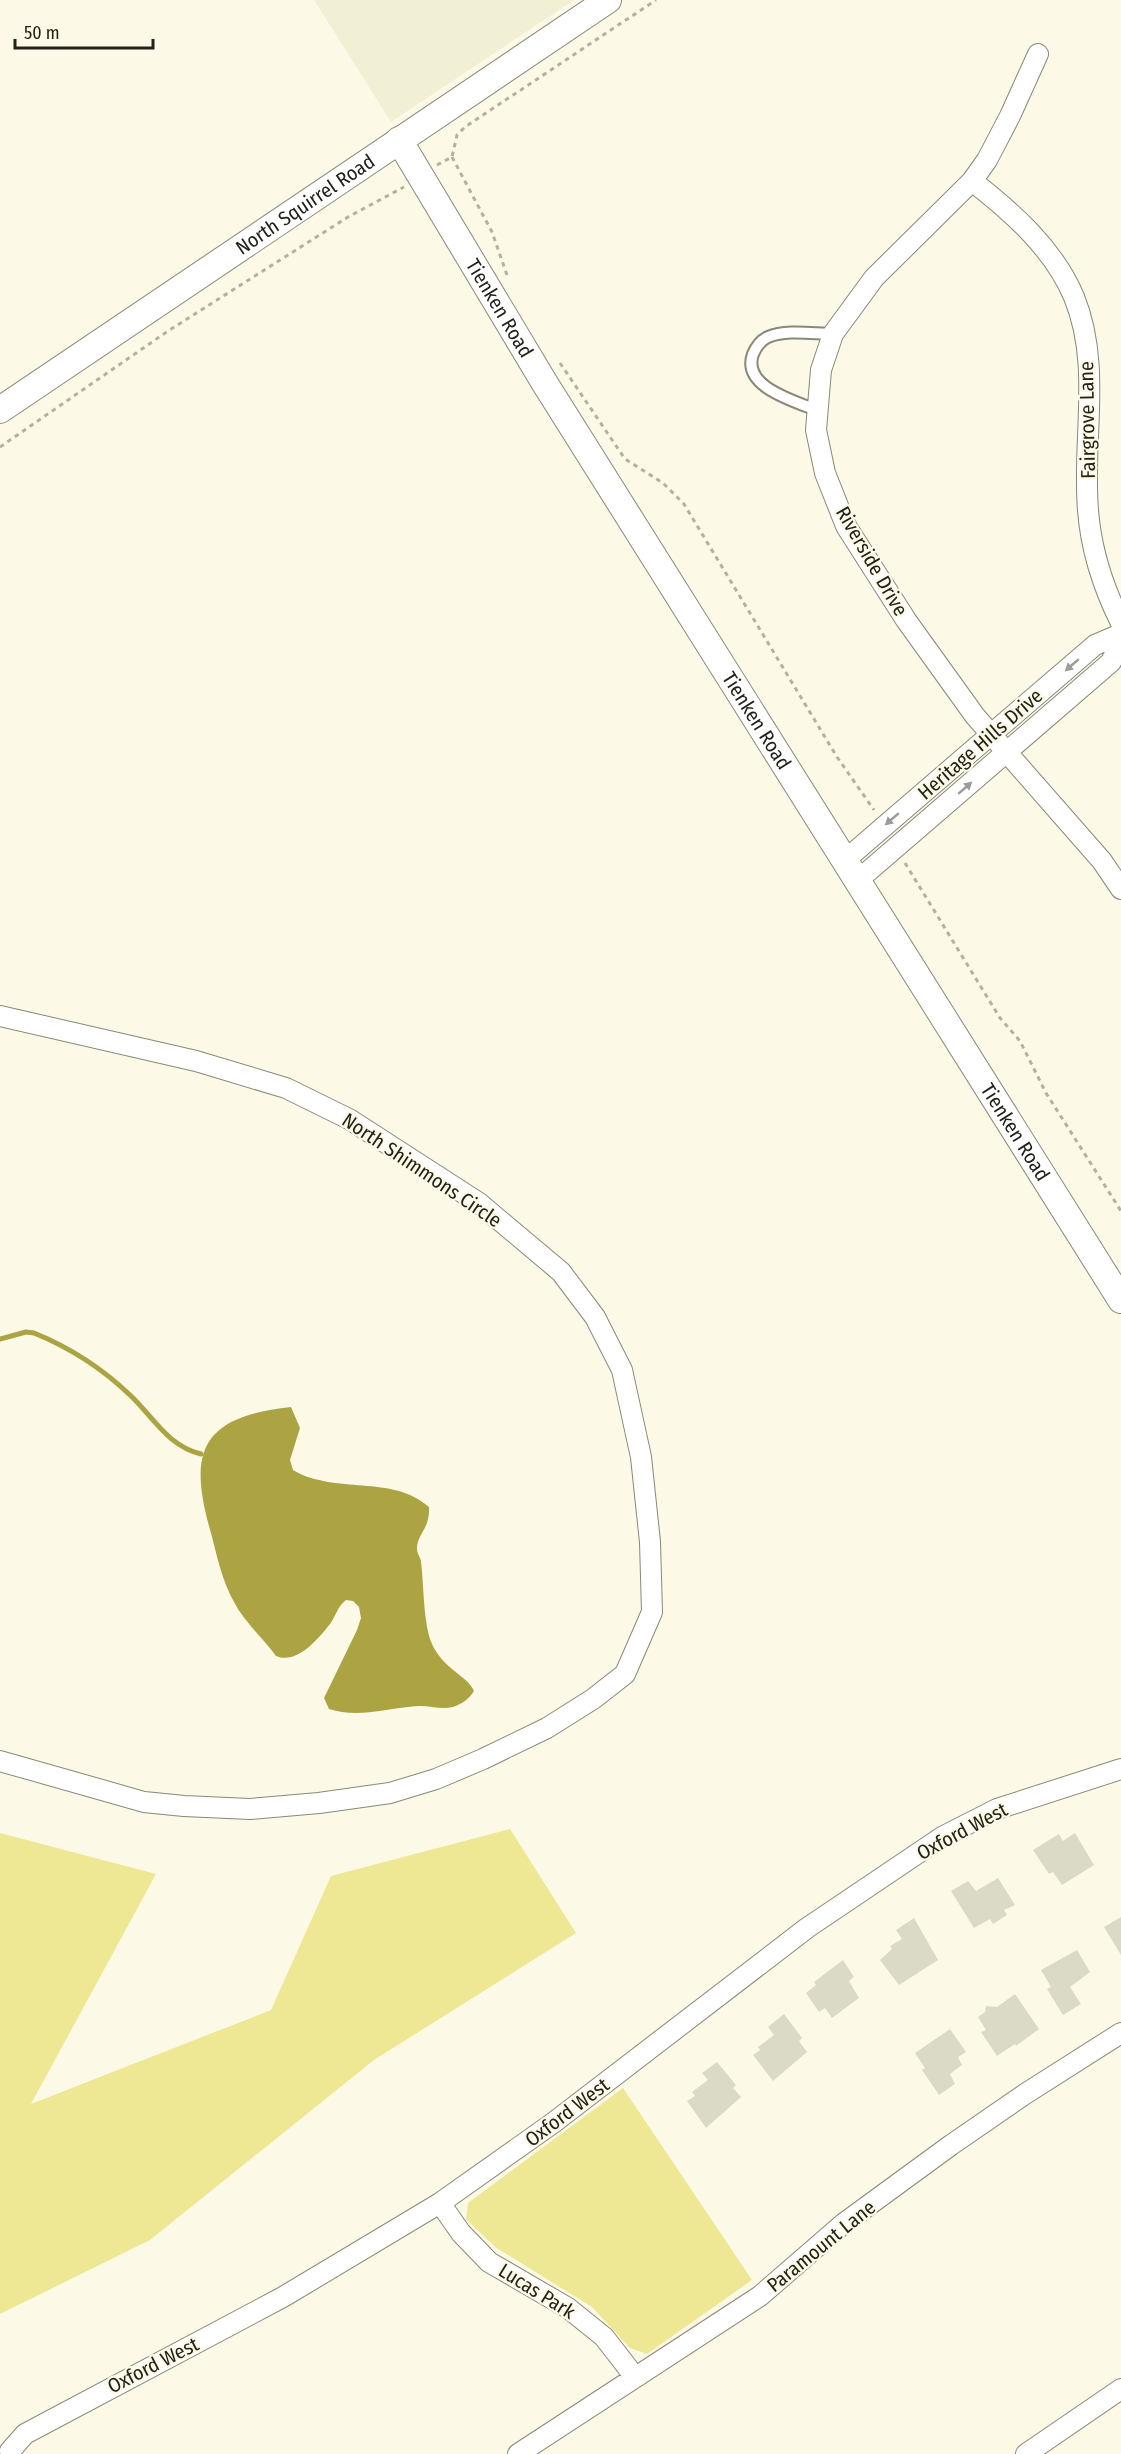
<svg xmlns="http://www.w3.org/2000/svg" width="1121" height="2454" font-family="'Fira Sans Condensed',sans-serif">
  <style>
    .built { fill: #f2f0d4 }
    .green { fill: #eee793 }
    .water { fill: #aca343 }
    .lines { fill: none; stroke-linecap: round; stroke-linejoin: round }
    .stream { stroke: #aca343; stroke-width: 5 }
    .building { fill: #dbdac6 }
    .service-casing { stroke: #8a8876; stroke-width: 14 }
    .minor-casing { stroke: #8a8876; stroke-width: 22 }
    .tertiary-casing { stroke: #8a8876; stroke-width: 28 }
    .path { stroke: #b3b1a1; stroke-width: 3; stroke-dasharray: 4.5 4.5; stroke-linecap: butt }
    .service { stroke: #fff; stroke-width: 10 }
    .minor { stroke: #fff; stroke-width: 20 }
    .tertiary { stroke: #fff; stroke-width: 26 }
    .oneway { fill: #9c9c98 }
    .labels { text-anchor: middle; stroke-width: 4.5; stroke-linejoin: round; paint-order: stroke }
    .street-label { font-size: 20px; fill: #22221a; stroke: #fcfae6 }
  </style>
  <rect width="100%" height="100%" fill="#fcfae6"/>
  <path class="built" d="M314 0H574L391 122Z"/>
  <path class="green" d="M510 1829 576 1933 374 2060 150 2240 0 2314V1833L156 1874 31 2104 271 2010 331 1876Z
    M623 2088 752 2280 647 2354 630 2348 592 2307 495 2247 466 2219 468 2203Z"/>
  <path class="water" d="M291 1407 300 1428 290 1460 293 1470C335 1495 392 1474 429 1507 430 1530 417 1533 417 1549 417 1554 421 1558 421 1562 424 1585 423 1623 432 1644 443 1669 468 1676 474 1691 469 1699 462 1704 453 1707 442 1710 431 1706 420 1706 390 1707 359 1719 329 1709L324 1698 357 1630 361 1618 359 1607 353 1601 346 1600C337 1607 336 1616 330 1624 318 1639 297 1665 276 1656 263 1638 245 1623 234 1602 222 1581 217 1556 211 1533 187 1451 201 1417 291 1407Z"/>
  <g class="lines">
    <path class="stream" d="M0 1339 26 1332 34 1333C71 1348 102 1368 131 1396 154 1418 168 1446 201 1454"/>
  </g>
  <path class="building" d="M1075 1833 1094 1865 1062 1885 1053 1872 1049 1874 1033 1850 1059 1834 1063 1841Z
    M998 1878 1015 1905 1004 1910 1007 1915 993 1924 990 1919 974 1928 951 1891 968 1881 976 1891Z
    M1121 1917V1955L1104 1927Z
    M914 1918 938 1960 899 1985 880 1960 892 1949 890 1946 902 1939 896 1930Z
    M1077 1950 1090 1972 1070 1987 1081 2004 1063 2015 1047 1989 1051 1987 1041 1970Z
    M843 1960 854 1977 849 1981 859 1998 832 2018 825 2008 819 2012 806 1993 816 1985 814 1982Z
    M1015 1994 1039 2029 1016 2046 1015 2044 997 2056 981 2032 986 2030 978 2017 985 2012 986 2006 997 2007Z
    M784 2014 802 2038 799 2041 807 2052 773 2081 753 2055 760 2050 758 2047 774 2035 768 2027Z
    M950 2029 966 2052 958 2057 962 2065 950 2074 955 2084 939 2095 922 2070 925 2068 915 2053Z
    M717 2062 736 2085 733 2088 741 2097 706 2128 687 2101 695 2096 692 2092 708 2080 702 2073Z"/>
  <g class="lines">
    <defs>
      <path id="service" d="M816 410C795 401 741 387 753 354 756 347 761 340 768 337 787 329 814 334 833 334"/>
      <path id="minor" d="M1038 54 1010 116 987 160 972 181 874 278 833 334 821 370 816 430 825 473 846 526 906 620 975 716 1102 861 1121 889
        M972 181C1012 212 1054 249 1074 297 1102 365 1082 439 1088 510 1091 551 1103 587 1121 623
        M844 861 1095 645 1121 634
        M857 881 1111 662 1121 641
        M0 1016 196 1061 286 1088 349 1119 479 1203 561 1272 595 1317 622 1370 641 1457 650 1542 652 1612 625 1674 593 1699 547 1728 483 1759 436 1779 390 1793 319 1803 250 1809 184 1806 144 1802 0 1761
        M440 2203 461 2233 489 2262 568 2308 604 2337 635 2377
        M11 2454 10 2451 25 2434 283 2297 440 2203 553 2123 807 1928 942 1837 997 1809 1121 1769
        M518 2454 760 2296 843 2224 951 2145 1025 2094 1121 2033
        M1026 2454 1121 2389"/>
      <g id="tertiary">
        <path id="s1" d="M399 140 544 382 1121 1300"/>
        <path id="s2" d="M0 410 608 0"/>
      </g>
    </defs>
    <use href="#service" class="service-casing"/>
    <use href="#minor" class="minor-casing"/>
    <use href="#tertiary" class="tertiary-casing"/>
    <path class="path" d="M452 157 492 232 507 275
      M437 165 452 157 457 135 465 127 656 0
      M560 363 625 459 663 483 684 504 837 757 874 810
      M0 447 168 331 348 217 404 187
      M905 863 1000 1018 1020 1041 1046 1093 1121 1211"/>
    <use href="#service" class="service"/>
    <use href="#minor" class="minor"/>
    <use href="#tertiary" class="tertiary"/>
  </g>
  <defs><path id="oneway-solid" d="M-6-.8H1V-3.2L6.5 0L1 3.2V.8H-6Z" transform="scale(1.5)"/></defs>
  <g class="oneway">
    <use href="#oneway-solid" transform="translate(1072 665) rotate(139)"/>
    <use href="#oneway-solid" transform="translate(965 788) rotate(-41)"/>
    <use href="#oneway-solid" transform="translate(892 819) rotate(139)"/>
  </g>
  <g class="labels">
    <g class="street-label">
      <text dy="7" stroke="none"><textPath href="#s2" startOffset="368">North Squirrel Road</textPath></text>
      <text dy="7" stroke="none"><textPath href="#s1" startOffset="196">Tienken Road</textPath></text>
      <text transform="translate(1087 420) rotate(-91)" y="7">Fairgrove Lane</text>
      <text transform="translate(872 561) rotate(60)" y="7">Riverside Drive</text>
      <text dy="7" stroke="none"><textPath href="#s1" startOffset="682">Tienken Road</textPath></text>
      <text transform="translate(980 744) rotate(-41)" y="7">Heritage Hills Drive</text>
      <text dy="7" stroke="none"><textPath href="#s1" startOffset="1168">Tienken Road</textPath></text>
      <text transform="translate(422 1170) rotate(34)" y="7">North Shimmons Circle</text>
      <text transform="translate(962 1831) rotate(-28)" y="7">Oxford West</text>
      <text transform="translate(567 2112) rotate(-37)" y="7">Oxford West</text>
      <text transform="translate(821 2246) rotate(-39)" y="7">Paramount Lane</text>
      <text transform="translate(537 2291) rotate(32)" y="7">Lucas Park</text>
      <text transform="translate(153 2365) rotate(-27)" y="7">Oxford West</text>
    </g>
  </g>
  <path d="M15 39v9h138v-9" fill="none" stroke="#22221a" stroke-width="3"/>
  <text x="24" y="39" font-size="18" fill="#22221a" stroke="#fcfae6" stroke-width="4.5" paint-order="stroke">50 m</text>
</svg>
